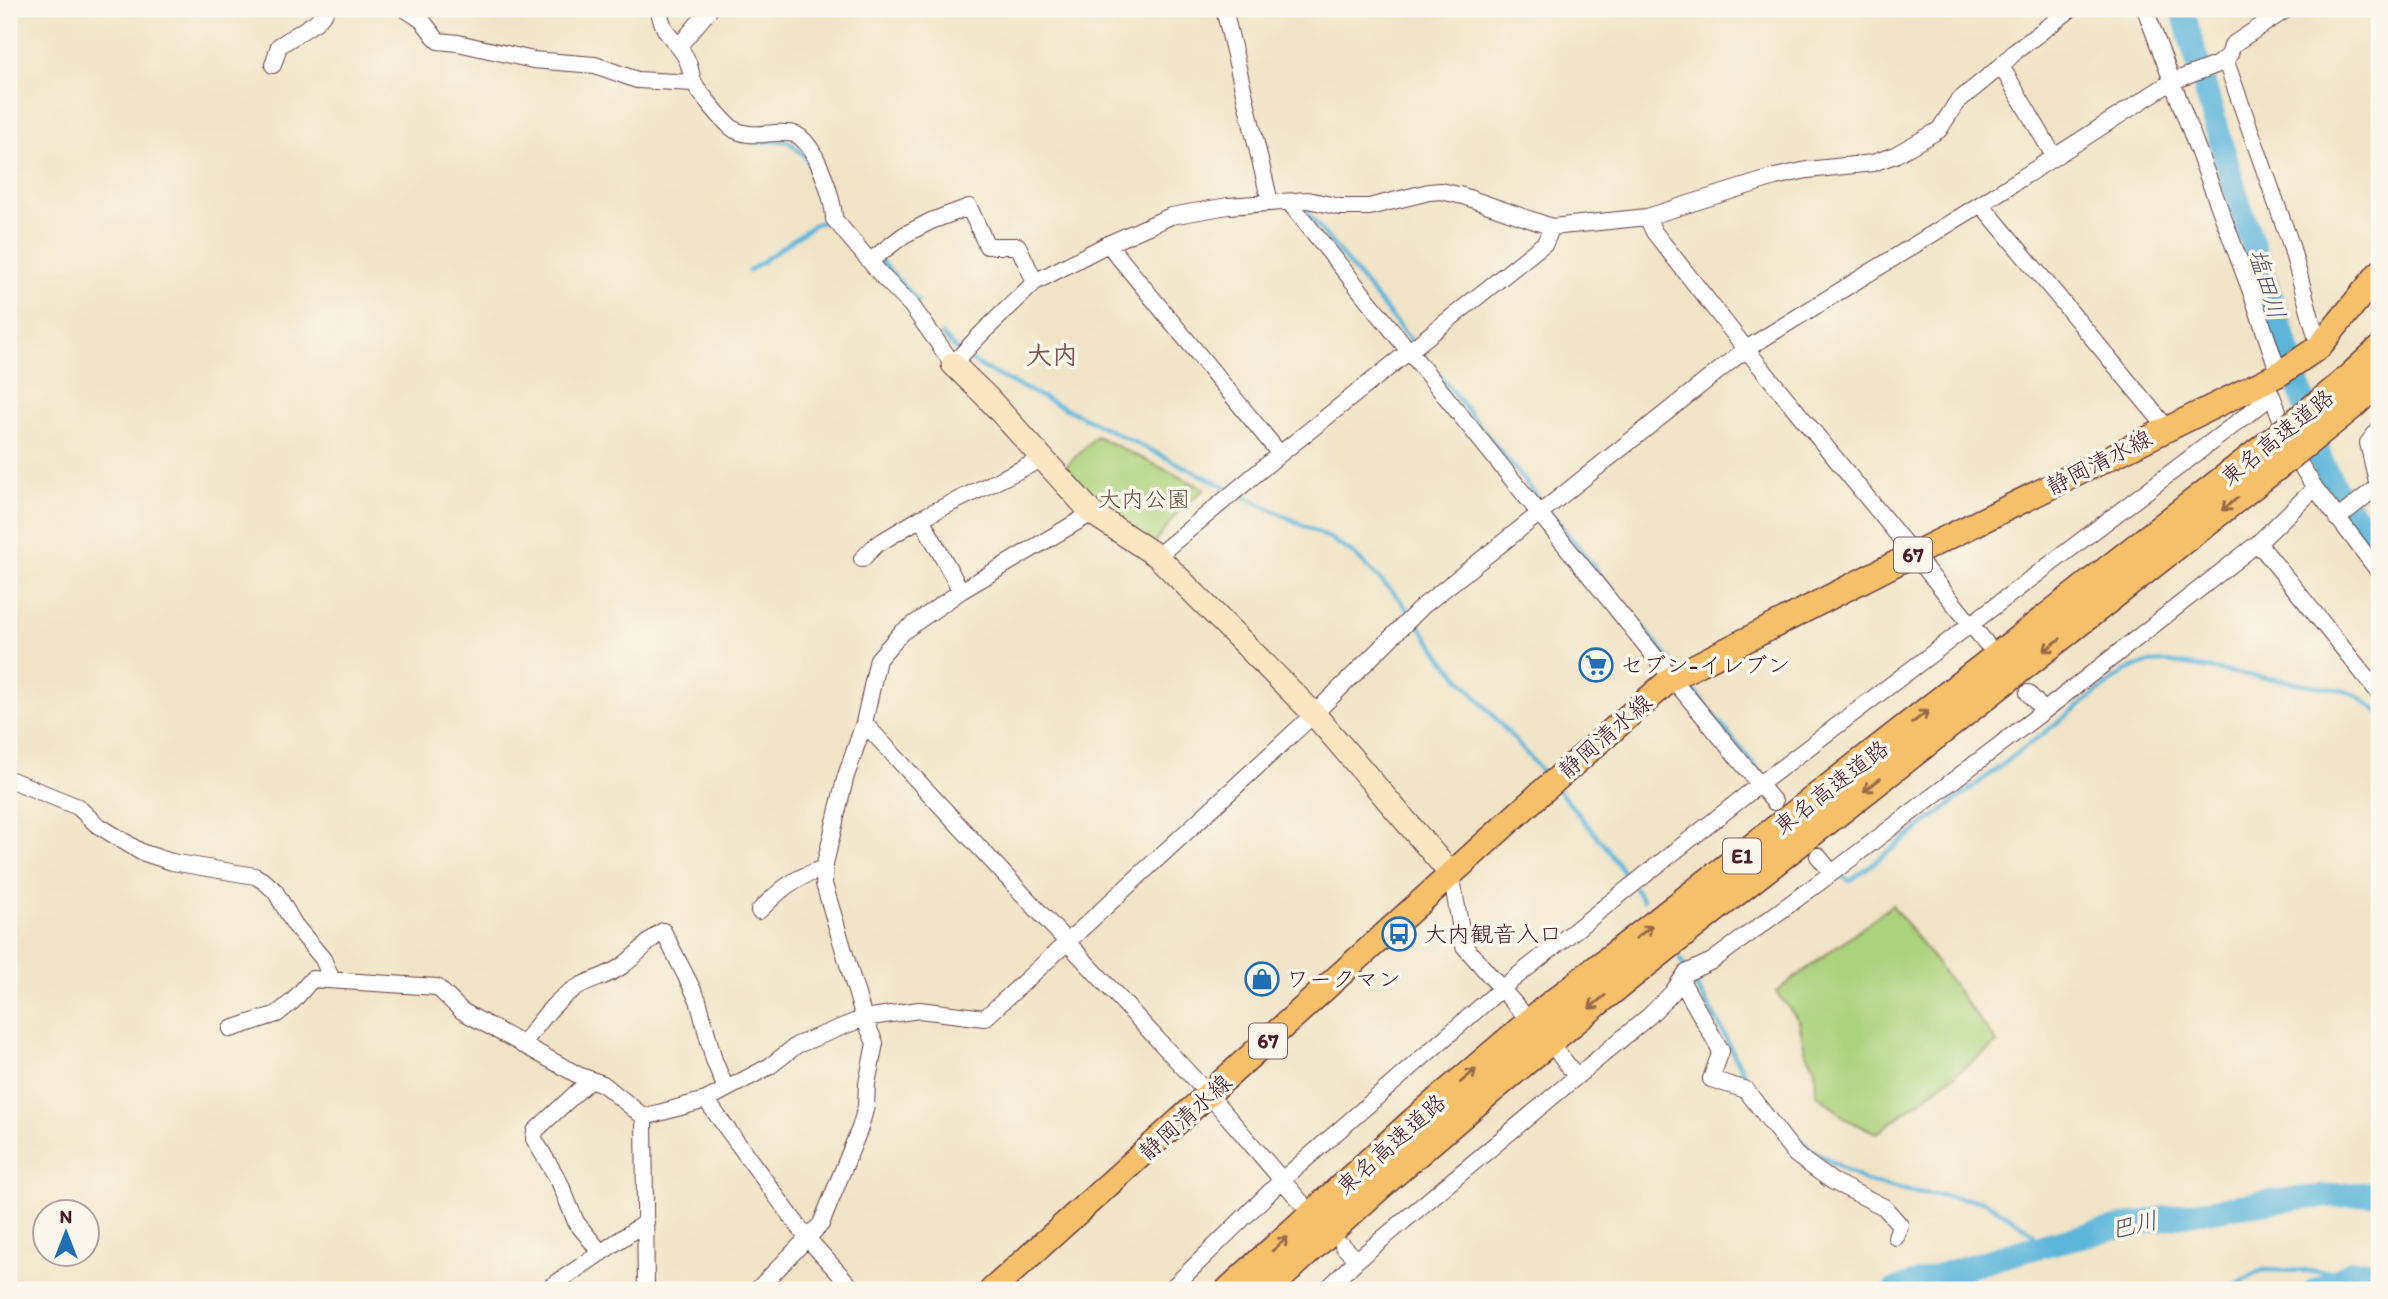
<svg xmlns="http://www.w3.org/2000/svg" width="2388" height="1299" font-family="Itim,'Klee One',sans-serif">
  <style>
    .green { fill: #acd27d; stroke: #7b7854; stroke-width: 2 }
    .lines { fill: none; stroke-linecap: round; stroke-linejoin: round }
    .stream { stroke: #5db6da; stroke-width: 4.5 }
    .river { stroke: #5db6da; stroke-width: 24 }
    .street-casing { stroke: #633c42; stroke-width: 18 }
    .secondary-casing { stroke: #633c42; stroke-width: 25 }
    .primary-casing { stroke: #633c42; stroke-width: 27 }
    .highway-casing { stroke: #633c42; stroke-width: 31 }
    .street { stroke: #fff; stroke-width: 16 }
    .secondary { stroke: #fbe6c4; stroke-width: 23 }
    .primary { stroke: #f6c06b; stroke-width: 24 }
    .highway { stroke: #f6c06b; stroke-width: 28 }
    .highway-bridge-casing { stroke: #633c42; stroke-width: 31; stroke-linecap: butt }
    .highway-bridge { stroke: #f6c06b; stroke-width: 28 }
    .oneway { stroke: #976748 }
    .labels { text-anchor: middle; stroke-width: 7; stroke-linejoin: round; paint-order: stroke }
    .shield { fill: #fbf7ec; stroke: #7f6065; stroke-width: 2 }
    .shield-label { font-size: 21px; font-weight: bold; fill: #4a1f2b }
    .street-label { font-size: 23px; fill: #4a1f2b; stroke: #fbf7ec }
    .park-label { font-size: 23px; fill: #675544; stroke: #fbf7ec }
    .poi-label { font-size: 23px; fill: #4a1f2b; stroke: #fbf7ec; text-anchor: start }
    .water-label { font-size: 24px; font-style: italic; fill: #515468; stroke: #fbf7ec }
    .quarter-label { font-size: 26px; font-weight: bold; fill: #7d5650; stroke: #fbf7ec }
  </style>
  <rect width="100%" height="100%" fill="#fbf7ec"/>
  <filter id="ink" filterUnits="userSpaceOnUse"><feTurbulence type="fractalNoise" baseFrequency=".0143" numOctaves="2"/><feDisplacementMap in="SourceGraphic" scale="14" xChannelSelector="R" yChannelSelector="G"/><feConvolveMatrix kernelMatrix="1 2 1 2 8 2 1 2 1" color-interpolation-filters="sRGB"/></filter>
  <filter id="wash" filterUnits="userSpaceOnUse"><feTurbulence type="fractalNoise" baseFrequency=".00686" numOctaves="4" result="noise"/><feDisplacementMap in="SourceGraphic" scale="28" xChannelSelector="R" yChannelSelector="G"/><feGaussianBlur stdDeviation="1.57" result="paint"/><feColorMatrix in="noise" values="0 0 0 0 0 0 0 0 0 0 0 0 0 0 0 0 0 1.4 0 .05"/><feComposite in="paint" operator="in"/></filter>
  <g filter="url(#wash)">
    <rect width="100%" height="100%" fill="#f1e3c6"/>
    <path class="green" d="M1096 436 1205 489 1181 508 1153 545 1096 509 1063 469Z
      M1892 905 1997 1043 1877 1133 1849 1121 1816 1093 1815 1068 1805 1050 1799 1021 1776 992Z"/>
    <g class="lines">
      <path class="stream" d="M752 142 788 141 805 156 819 186
        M1308 208 1309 215 1676 668
        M880 260 918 302
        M749 271 815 224 831 220
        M942 335 958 351
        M965 357 991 372 1232 490
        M1240 494 1331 539 1355 555 1398 597 1445 661 1548 778
        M1686 681 1763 776
        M1558 790 1607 848 1630 882
        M1843 877 1850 881 2125 671 2147 663 2167 662 2342 690 2358 696 2379 712
        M1635 889 1643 900
        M1680 959 1716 1019 1743 1072 1787 1126 1812 1150 1865 1181 1909 1191 1983 1201 2015 1220 2047 1245
        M2226 1290 2263 1270 2352 1272"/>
      <path class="river" d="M2182 9 2240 207 2285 339 2320 458 2339 496 2379 546
        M1895 1290C2051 1237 2213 1200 2379 1193
        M2316 1290 2352 1272 2379 1271"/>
    </g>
  </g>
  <g filter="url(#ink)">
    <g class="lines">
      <defs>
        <path id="street" d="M405 9 422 20 438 41 458 43 533 60 595 65 637 80 694 83
          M658 9C660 15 662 23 665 29 671 40 682 48 687 60 690 66 691 74 693 81 698 91 726 125 735 130 754 140 776 129 794 134 815 140 834 199 834 219L883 277 911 305 953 364 980 335 1035 282 1108 244 1171 216 1228 206 1308 200 1340 207H1369L1429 192 1441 191 1463 196 1552 227 1647 217 1654 232 1746 349 1986 643
          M1224 9 1270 202
          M2145 9 2253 297 2279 374
          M2287 9 2232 45 2230 54 2225 59 2290 242 2319 347
          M679 46 710 9
          M273 65 279 46 316 22 327 9
          M2054 156 2001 66 2016 51 2071 9
          M1289 202 1672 678 1774 802
          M1981 204 2167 428
          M1647 217 1775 177 1807 170 1873 163 1895 155 1939 130 1957 102 2001 66
          M1108 244 1280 454
          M870 261 904 235 931 221 969 207 987 246H1018L1035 282
          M2266 388 2272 396 2297 459 2315 488 2379 572
          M921 518 961 591
          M2337 519 2378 486 2368 443 2379 429
          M2258 543 2379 693
          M1157 556 1280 454 1545 243 1552 227
          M862 559 876 545 921 518 1042 459
          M2028 693 2044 711
          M864 723 1209 1095 1301 1202
          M9 779 78 807 96 824 141 852 172 862 255 876 265 882 275 891 294 924 323 959 332 980
          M1818 856 1832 873
          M1451 874 1464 946 1520 1010
          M759 911C782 888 793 878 825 868
          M1682 982 1721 1051 1711 1079 1746 1090 1796 1155 1832 1181 1884 1207 1900 1225 1896 1237
          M231 1029 277 1014 293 1001 312 979 437 987 462 1011 578 1075 603 1084 644 1117
          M522 1045C538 1025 554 999 578 987 592 979 609 976 622 966 638 955 648 940 663 931L698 1000 714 1060 726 1089
          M1559 1054 1576 1076
          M590 1080 535 1131 534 1139 559 1181 576 1222 601 1253
          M706 1100 807 1238 854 1290
          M644 1117 706 1100 770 1066 797 1045 864 1018 919 1010 985 1018 1314 714 1423 606 1746 349 1981 204 2171 82 2216 65 2225 59
          M644 1117 646 1290
          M1343 1246 1357 1260
          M546 1290 646 1222
          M757 1290 821 1224 860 1128 866 1106 867 1084 875 1043 864 1018 824 884 825 864 845 779 864 723 878 659 901 633 961 591 1092 513
          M1170 1290 1282 1180 1502 988 1760 784 2272 396
          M1326 1290 1357 1260 1649 1016 1672 993 1686 973 1712 961 1832 873 2044 711 2258 543 2315 488"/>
        <path id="secondary" d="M953 364 987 397 1092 513 1157 556 1314 714 1451 874"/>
        <path id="primary" d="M992 1290 1543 791 1672 678 1914 554 2279 374 2319 347 2379 273"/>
        <path id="highway" d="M2340 387 2379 351
          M2351 406 2379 380
          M1230 1290 1414 1122 1544 1011 2272 442
          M1266 1290C1449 1115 1649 959 1848 804 1994 690 2139 576 2283 461"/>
      </defs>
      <use href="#street" class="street-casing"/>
      <use href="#secondary" class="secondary-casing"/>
      <use href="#primary" class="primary-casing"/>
      <use href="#highway" class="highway-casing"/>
      <use href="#street" class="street"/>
      <use href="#secondary" class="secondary"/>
      <use href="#primary" class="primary"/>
      <use href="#highway" class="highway"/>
      <defs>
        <path id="highway-bridge" d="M2272 442 2340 387
          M2283 461 2351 406"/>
      </defs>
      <use href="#highway-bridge" class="highway-bridge-casing"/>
      <use href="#highway-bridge" class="highway-bridge"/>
    </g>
    <defs><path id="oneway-shaft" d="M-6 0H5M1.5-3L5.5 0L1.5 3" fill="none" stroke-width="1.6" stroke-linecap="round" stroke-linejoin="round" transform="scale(1.75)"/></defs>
    <g class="oneway">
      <use href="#oneway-shaft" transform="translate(2230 504) rotate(141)"/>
      <use href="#oneway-shaft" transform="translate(2052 645) rotate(142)"/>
      <use href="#oneway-shaft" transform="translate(1920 717) rotate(-38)"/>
      <use href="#oneway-shaft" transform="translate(1872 785) rotate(142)"/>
      <use href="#oneway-shaft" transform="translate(1644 932) rotate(-38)"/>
      <use href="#oneway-shaft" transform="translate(1597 1002) rotate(141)"/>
      <use href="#oneway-shaft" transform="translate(1468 1076) rotate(-40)"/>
      <use href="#oneway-shaft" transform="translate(1280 1244) rotate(-42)"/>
    </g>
  </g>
  <defs>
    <symbol id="supermarket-ring" viewBox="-11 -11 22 22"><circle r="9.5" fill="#fbf7ec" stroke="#1f6fb2" stroke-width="1.5"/><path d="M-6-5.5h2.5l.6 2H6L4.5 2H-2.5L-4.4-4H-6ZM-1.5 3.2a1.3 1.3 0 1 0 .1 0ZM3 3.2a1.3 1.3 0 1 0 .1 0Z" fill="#1f6fb2"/></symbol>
    <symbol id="bus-ring" viewBox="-11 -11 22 22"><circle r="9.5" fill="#fbf7ec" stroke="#1f6fb2" stroke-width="1.5"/><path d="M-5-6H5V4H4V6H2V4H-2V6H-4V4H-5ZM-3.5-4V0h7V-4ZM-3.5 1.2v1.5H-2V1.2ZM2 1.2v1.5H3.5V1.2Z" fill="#1f6fb2"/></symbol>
    <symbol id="shop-ring" viewBox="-11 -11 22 22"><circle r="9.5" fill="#fbf7ec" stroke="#1f6fb2" stroke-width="1.5"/><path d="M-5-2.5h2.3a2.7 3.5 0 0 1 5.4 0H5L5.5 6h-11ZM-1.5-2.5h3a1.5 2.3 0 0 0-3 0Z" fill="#1f6fb2"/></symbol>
  </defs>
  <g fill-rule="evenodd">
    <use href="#supermarket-ring" x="1577" y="646" width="38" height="38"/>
    <use href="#bus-ring" x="1380" y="915" width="38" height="38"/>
    <use href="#shop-ring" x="1243" y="960" width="38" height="38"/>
  </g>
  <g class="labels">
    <g class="shield">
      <rect x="1894" y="537.5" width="38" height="35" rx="5"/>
      <rect x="1723" y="838.5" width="38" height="35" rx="5"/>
      <rect x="1249" y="1023.5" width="38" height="35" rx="5"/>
    </g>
    <g class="shield-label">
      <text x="1913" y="562">67</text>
      <text x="1742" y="863">E1</text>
      <text x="1268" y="1048">67</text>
    </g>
    <g class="street-label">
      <text transform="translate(2277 437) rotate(-39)" y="8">東名高速道路</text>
      <text transform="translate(2099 462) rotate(-27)" y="8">静岡清水線</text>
      <text transform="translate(1605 736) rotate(-41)" y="8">静岡清水線</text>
      <text transform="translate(1831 787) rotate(-38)" y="8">東名高速道路</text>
      <text transform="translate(1185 1117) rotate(-42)" y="8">静岡清水線</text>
      <text transform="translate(1391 1144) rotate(-42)" y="8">東名高速道路</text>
    </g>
    <g class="park-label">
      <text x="1144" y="507">大内公園</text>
    </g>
    <g class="poi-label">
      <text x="1620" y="673">セブン-イレブン</text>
      <text x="1424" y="942">大内観音入口</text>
      <text x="1286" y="987">ワークマン</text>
    </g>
    <g class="water-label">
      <text transform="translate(2267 284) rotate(73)" y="8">塩田川</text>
      <text transform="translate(2134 1225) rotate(-13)" y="8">巴川</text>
    </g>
    <g class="quarter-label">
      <text x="1052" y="364">大内</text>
    </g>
  </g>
  <rect width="2388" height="1299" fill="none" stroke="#fbf7ec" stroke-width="35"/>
  <g transform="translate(66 1233)"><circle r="33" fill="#fbf7ec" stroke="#b4a19f" stroke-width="2"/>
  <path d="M0-5L12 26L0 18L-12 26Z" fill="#1f6fb2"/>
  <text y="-10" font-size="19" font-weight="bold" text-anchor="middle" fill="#4a1f2b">N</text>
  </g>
</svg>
